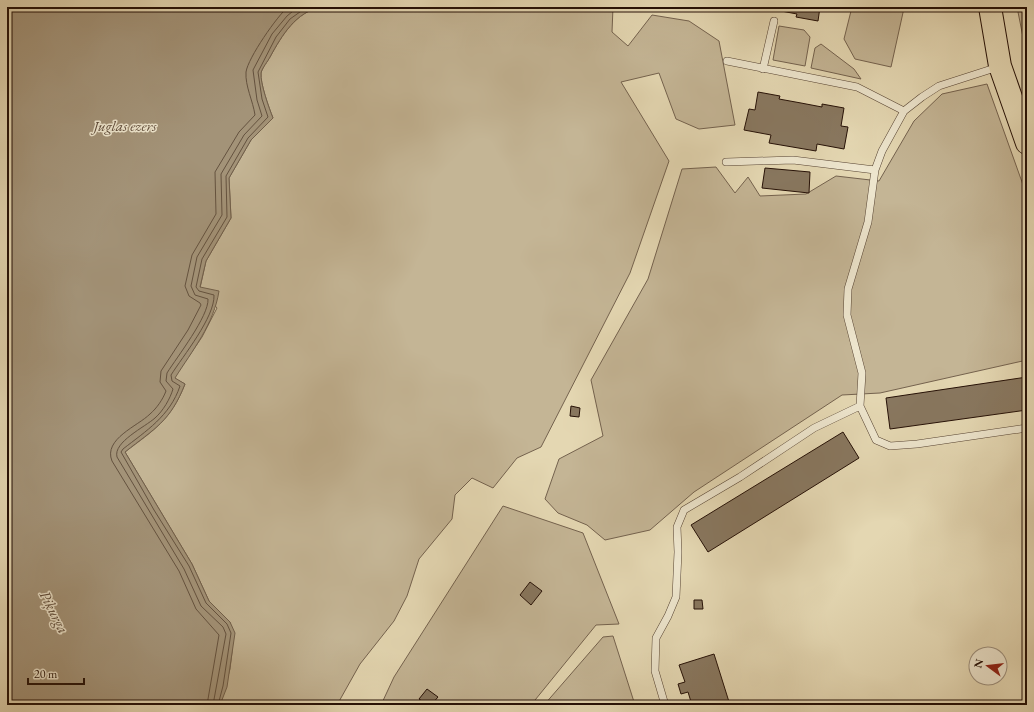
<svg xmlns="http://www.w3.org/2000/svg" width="1034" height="712" font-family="'EB Garamond',serif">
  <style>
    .green { fill: #c4b595; stroke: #74624e }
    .water { fill: #a39378; stroke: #715f4a }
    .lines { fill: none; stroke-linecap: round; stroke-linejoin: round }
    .shore { stroke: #64523f; stroke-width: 1 }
    .building { fill: #88775f; stroke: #251006 }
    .lane-casing { stroke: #554231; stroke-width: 8 }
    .primary-casing { stroke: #251006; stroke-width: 24 }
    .lane { stroke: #ede5cd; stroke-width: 7 }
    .primary { stroke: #e4d7b2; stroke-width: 22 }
    .labels { text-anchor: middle; stroke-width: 3; stroke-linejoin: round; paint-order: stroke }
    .water-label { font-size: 15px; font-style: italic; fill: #5e4b39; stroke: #ede5cd }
  </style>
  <rect width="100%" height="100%" fill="#e4d7b2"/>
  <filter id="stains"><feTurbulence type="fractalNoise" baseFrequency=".005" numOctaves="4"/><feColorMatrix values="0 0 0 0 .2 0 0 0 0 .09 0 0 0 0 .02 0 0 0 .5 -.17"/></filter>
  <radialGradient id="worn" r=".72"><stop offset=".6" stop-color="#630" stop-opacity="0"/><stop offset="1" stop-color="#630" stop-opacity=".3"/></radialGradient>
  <path class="green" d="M321 7H613L612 32 628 46 652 15 689 21 719 41 735 125 699 129 676 119 659 73 621 82 669 161 630 273 541 447 517 458 493 488 472 478 455 495 452 519 419 559 407 596 394 621 360 664 337 705H220L230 669 232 652 230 622 209 601 192 564 125 452C154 430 171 420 185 384L174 378 202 337 217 308 200 288 206 261 231 218 229 178 251 140 273 118C269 108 260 83 261 73 262 68 268 61 270 57 282 35 296 12 321 7Z
    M852 7 904 8 891 67 855 59 844 39Z
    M1017 7H1027V57Z
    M779 26 804 30 810 37 805 66 773 60Z
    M821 44 854 69 861 79 811 68 815 48Z
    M987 84 1027 196V360L880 393 842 395 694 492 650 530 605 540 587 525 558 513 545 499 559 459 603 436 591 380 648 279 682 169 716 167 735 193 748 177 760 196 806 194 836 176 879 181 914 121 942 94Z
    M503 506 583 533 619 624 596 625 531 705H381L394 677Z
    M613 636 635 705H544L603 637Z"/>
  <path class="water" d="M7 7H321C296 12 282 35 270 57 268 61 262 68 261 73 260 83 269 108 273 118L251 140 229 178 231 218 206 261 200 287 219 291C214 324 192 351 175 378L185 384C170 422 155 428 125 452L192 564 209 601 230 622 235 633 227 687 220 705H15L7 701Z"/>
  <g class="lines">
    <path class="shore" d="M207 705 219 635 196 609 179 571 112 461C103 439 138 426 150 414 157 408 163 399 166 391L160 382 161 371 188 330 201 305 200 303 189 296 185 286 192 255 216 214 215 172 239 132 255 115C253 101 245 86 246 72 248 58 277 16 288 7
      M213 705 226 634 223 627 201 606 184 569 117 457C113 442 145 427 155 418 163 411 170 399 173 389L166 381 167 373C177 357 209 316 208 299L195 295 191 286 197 257 222 215 221 174 244 135 262 116 257 100 253 70 272 34 287 16 298 7
      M218 705 223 686 231 633 227 624 206 603 189 566 154 510 121 452 123 449C146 431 170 416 180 386L172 381 171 375C183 356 215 317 214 295L199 291 196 287 202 259 227 217 226 176 248 138 268 117 262 99 258 72 276 37 290 19 307 7"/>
  </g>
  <path class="building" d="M760 7H820L818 21 796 17 797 14Z
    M758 92 780 96 779 99 801 103 822 107V104L844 108 841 126 848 127 844 149 817 144 816 151 769 143 771 135 744 130 749 109 755 110Z
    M765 168 810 172 809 193 762 188Z
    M1027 377V410L890 429 886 398Z
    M571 406 580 408 579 417 570 416Z
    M843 432 859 458 708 552 691 525Z
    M530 582 542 591 531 605 520 595Z
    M694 600H702L703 609H694Z
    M714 654 730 705H692L688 692 681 694 678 684 685 682 679 665Z
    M427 689 438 697 431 705H428L419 699Z"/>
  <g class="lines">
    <defs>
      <path id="lane" d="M727 61 857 87 904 111
        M998 67 939 86 922 97 904 111 882 151 875 170 868 222 848 289 847 315 862 373 860 406 876 440 890 446 917 444 1027 428
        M763 69 774 21
        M726 162 793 160 875 170
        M665 705 655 671 656 638 668 616 676 597 678 552 677 527 684 510 740 477 814 428 860 406"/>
      <path id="primary" d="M990 7 1000 66 1027 143"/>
    </defs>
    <use href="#lane" class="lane-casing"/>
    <use href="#primary" class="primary-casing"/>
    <use href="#lane" class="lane"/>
    <use href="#primary" class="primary"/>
  </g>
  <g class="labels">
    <g class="water-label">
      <text x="125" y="131">Juglas ezers</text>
      <text transform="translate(54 612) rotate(63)" y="5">Piķurga</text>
    </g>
  </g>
  <rect width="1034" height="712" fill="none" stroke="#e4d7b2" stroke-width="24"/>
  <rect x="8" y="8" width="1018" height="696" fill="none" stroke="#251006" stroke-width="2"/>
  <rect x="12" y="12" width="1010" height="688" fill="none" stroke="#251006"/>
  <g transform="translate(988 666) rotate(285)"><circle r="19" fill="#ede5cd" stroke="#9d907d"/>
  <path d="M0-3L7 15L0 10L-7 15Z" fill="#8f2418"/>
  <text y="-6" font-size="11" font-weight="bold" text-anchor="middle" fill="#251006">N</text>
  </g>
  <path d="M28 678v6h56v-6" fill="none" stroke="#251006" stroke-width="2"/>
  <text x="34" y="678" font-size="12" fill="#251006" stroke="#ede5cd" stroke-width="3" paint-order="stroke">20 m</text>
  <rect width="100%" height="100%" filter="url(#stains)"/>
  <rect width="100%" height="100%" fill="url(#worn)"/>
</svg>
